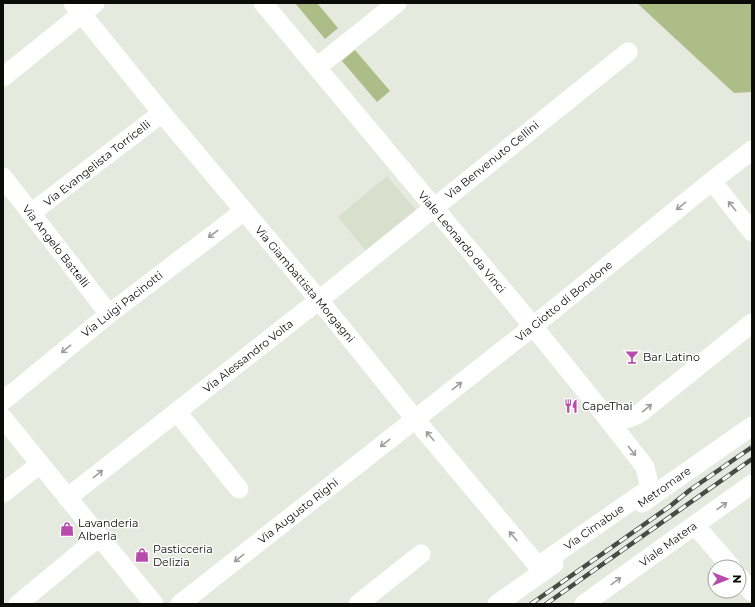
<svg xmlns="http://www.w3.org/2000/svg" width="755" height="607" font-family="Montserrat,sans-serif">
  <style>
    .built { fill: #d9dfcd }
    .green { fill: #adbd87 }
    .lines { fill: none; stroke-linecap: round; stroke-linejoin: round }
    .minor { stroke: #fff; stroke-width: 19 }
    .rail-casing { stroke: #494b45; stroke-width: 4.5 }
    .rail { stroke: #fff; stroke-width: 3; stroke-dasharray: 9; stroke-linecap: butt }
    .oneway { stroke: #9d9e9c }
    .labels { text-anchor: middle; stroke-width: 3; stroke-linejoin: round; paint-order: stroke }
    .street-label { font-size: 11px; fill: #0b0c08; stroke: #fff }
    .poi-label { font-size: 11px; fill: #0b0c08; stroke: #fff; text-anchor: start }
  </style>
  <rect width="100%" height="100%" fill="#e5e9de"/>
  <path class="built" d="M387 176 416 210 366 251 338 217Z"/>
  <path class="green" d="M295 3H317L338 28 325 39Z
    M637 3H752V92L734 93Z
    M355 50 390 91 377 102 342 61Z"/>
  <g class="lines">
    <path class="minor" d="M73 3 162 113 319 300 415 419 538 566 650 488 645 467 600 409 533 326 263 3
      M317 67 397 3
      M3 77 95 3
      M3 177 109 314
      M712 181 752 232
      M31 213 162 113
      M3 401 109 314 244 211
      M601 410C617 419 623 423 640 413L752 323
      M177 412 239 489
      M3 418 154 604
      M3 493 40 464
      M67 498 319 300 628 52
      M642 503 752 426
      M695 525 731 567
      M739 577 752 592
      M18 604 99 537
      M180 604 521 336 712 181 752 150
      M358 604 421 554
      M497 604 554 564
      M584 604 752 484"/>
    <defs>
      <path id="rail" d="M531 604 669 507 690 490 752 447
        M546 604 752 459"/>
    </defs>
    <use href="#rail" class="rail-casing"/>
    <use href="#rail" class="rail"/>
  </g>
  <defs><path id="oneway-shaft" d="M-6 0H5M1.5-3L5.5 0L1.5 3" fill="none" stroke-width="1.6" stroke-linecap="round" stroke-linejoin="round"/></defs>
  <g class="oneway">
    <use href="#oneway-shaft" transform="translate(681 206) rotate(141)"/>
    <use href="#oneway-shaft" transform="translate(732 206) rotate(-129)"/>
    <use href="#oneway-shaft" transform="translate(213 234) rotate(143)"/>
    <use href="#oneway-shaft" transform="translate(66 349) rotate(141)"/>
    <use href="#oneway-shaft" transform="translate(457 386) rotate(-38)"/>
    <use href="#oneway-shaft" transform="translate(647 408) rotate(-39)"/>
    <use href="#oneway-shaft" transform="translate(430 436) rotate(-130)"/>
    <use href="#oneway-shaft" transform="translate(385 443) rotate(142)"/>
    <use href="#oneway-shaft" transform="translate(632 451) rotate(52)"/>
    <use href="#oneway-shaft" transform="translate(98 474) rotate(-38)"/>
    <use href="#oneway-shaft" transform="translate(722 506) rotate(-35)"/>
    <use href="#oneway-shaft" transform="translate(513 536) rotate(-130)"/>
    <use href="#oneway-shaft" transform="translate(239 558) rotate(142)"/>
    <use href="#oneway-shaft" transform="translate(616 581) rotate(-36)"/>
  </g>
  <defs>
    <symbol id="bar-bare" viewBox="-9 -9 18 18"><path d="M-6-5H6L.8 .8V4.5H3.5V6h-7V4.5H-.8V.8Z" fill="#b74cad" stroke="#fff" stroke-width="2.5" paint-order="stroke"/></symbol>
    <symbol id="restaurant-bare" viewBox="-9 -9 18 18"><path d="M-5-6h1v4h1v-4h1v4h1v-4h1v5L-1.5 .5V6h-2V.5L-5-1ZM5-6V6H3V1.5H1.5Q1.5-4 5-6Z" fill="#b74cad" stroke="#fff" stroke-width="2.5" paint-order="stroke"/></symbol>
    <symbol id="shop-bare" viewBox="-9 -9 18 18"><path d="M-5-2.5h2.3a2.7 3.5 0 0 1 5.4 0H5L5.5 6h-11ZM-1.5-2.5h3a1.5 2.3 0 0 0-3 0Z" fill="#b74cad" stroke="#fff" stroke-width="2.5" paint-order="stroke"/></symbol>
  </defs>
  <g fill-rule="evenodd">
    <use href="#bar-bare" x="622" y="347" width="20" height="20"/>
    <use href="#restaurant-bare" x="561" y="396" width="20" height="20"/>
    <use href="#shop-bare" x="57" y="519" width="20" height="20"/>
    <use href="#shop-bare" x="132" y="545" width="20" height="20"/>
  </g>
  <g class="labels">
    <g class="street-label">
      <text transform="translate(492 160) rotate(-39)" y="4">Via Benvenuto Cellini</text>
      <text transform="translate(97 163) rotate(-38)" y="4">Via Evangelista Torricelli</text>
      <text transform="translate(462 242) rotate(50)" y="4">Viale Leonardo da Vinci</text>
      <text transform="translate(56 246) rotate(52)" y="4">Via Angelo Battelli</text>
      <text transform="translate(305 284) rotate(50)" y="4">Via Giambattista Morgagni</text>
      <text transform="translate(564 301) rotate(-39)" y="4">Via Giotto di Bondone</text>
      <text transform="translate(122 304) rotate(-38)" y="4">Via Luigi Pacinotti</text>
      <text transform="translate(248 356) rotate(-38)" y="4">Via Alessandro Volta</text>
      <text transform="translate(664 487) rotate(-35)" y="4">Metromare</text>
      <text transform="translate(298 511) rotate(-38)" y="4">Via Augusto Righi</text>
      <text transform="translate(594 527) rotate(-35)" y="4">Via Cimabue</text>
      <text transform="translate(668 544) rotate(-36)" y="4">Viale Matera</text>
    </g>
    <g class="poi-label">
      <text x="643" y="361">Bar Latino</text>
      <text x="582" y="410">CapeThai</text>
      <text x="78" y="527">Lavanderia<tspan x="78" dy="13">Alberla</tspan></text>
      <text x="153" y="553">Pasticceria<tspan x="153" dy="13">Delizia</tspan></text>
    </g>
  </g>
  <rect width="755" height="607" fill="none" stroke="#0b0c08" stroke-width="8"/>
  <g transform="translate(727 579) rotate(90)"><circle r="19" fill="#ffffff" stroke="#9d9e9c"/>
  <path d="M0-3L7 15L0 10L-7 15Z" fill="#b74cad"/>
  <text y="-6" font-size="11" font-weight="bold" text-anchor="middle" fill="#0b0c08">N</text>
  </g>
</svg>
